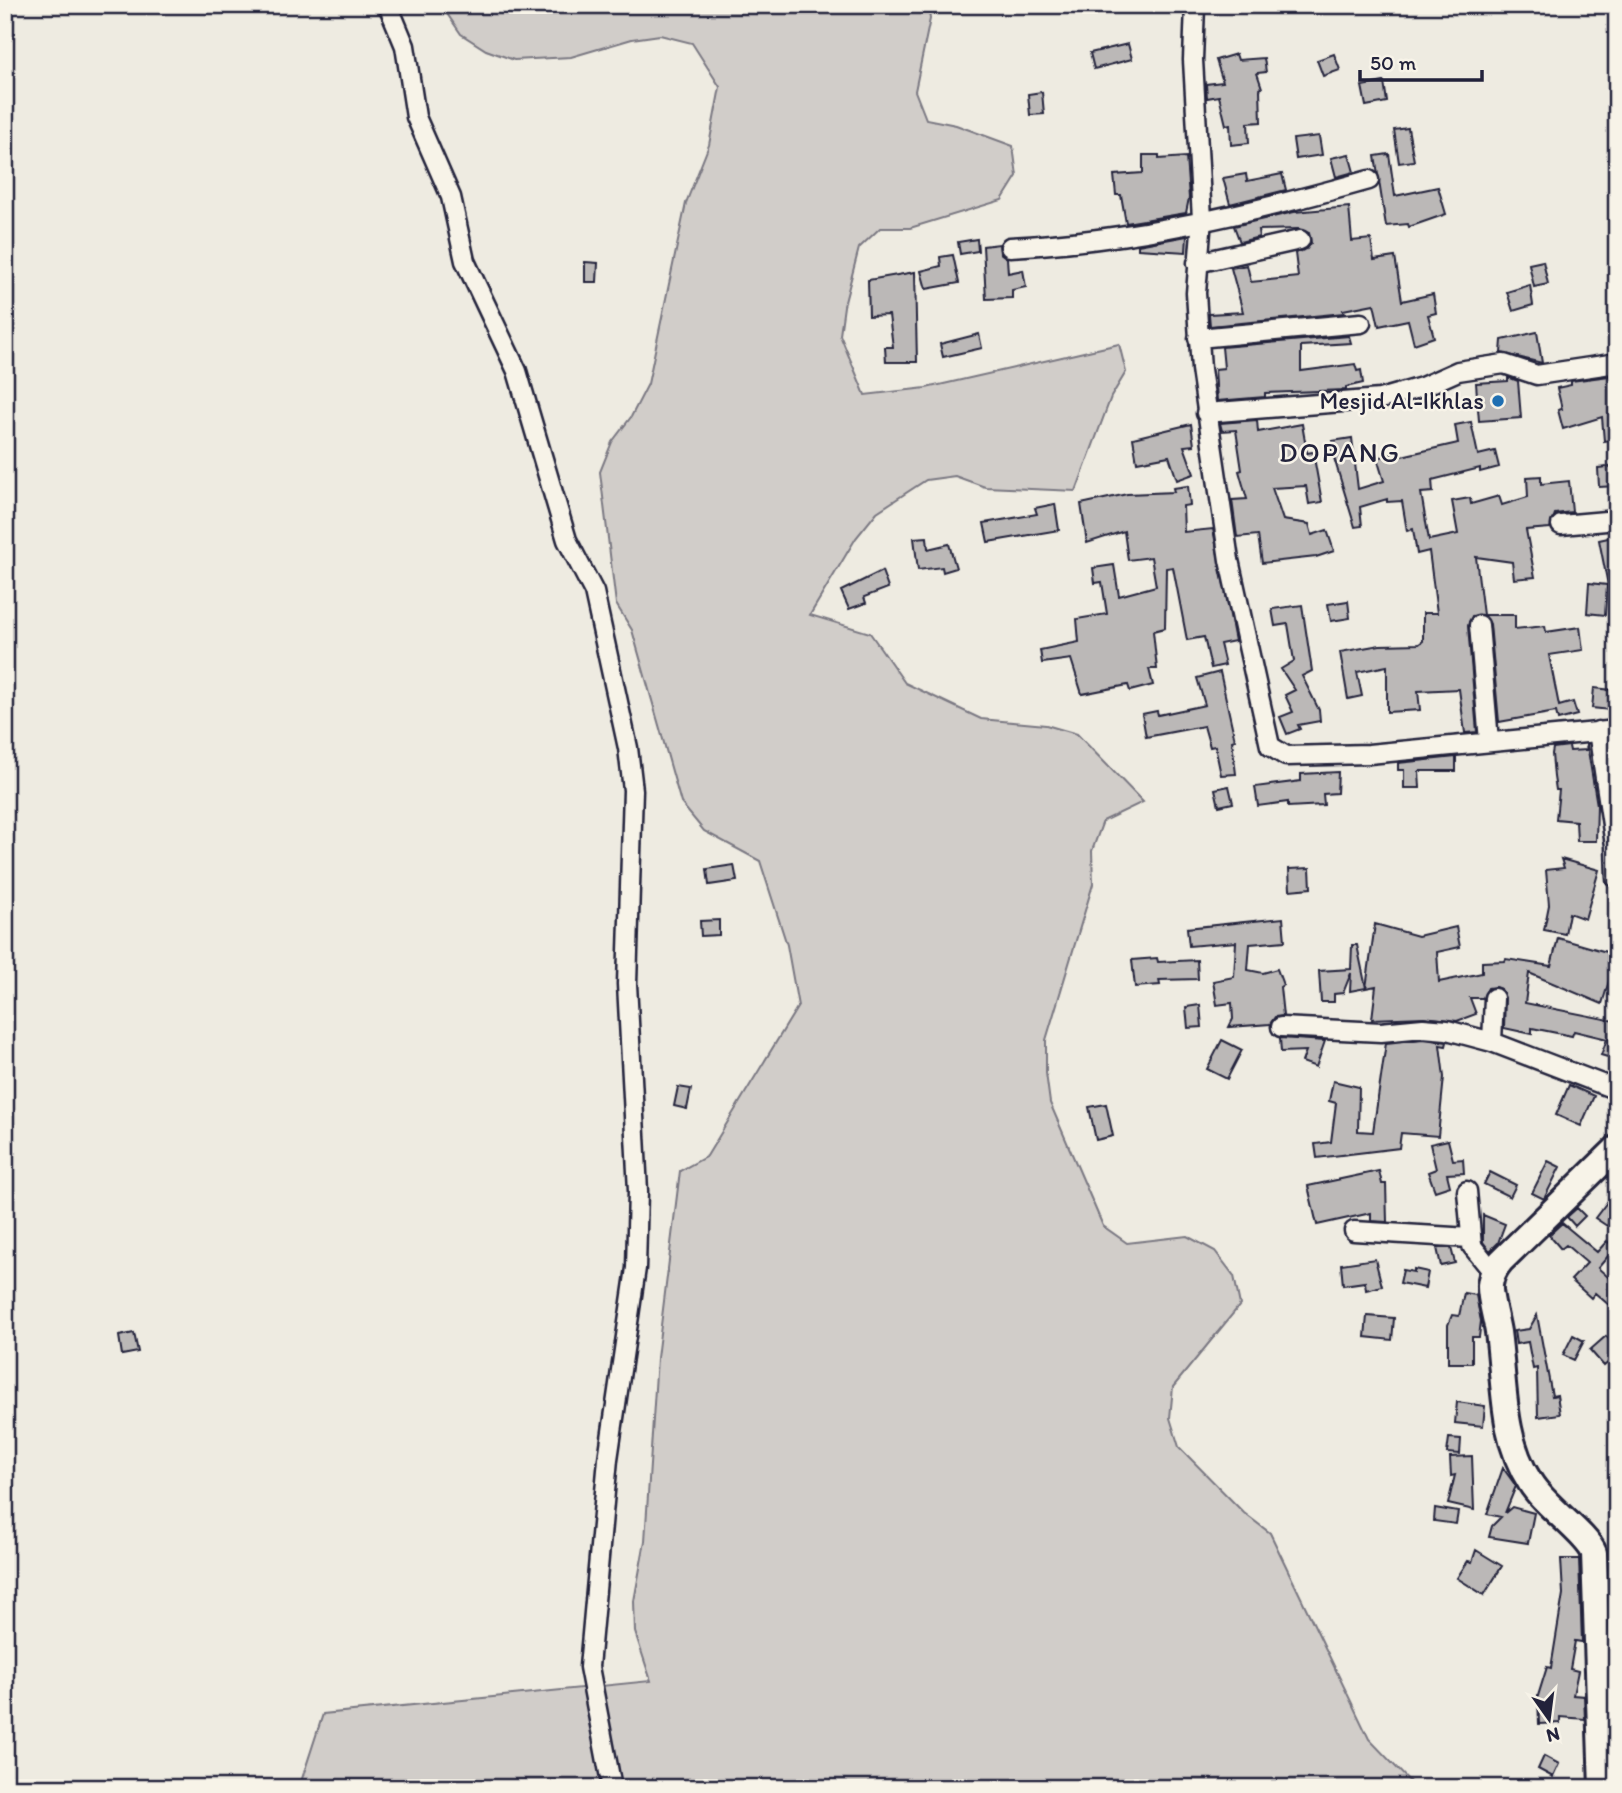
<svg xmlns="http://www.w3.org/2000/svg" width="1622" height="1793" font-family="Itim,sans-serif">
  <style>
    .green { fill: #d1cdc9; stroke: #7a7882; stroke-width: 2 }
    .building { fill: #bbb8b7; stroke: #22223b; stroke-width: 2 }
    .lines { fill: none; stroke-linecap: round; stroke-linejoin: round }
    .street-casing { stroke: #22223b; stroke-width: 23 }
    .secondary-casing { stroke: #22223b; stroke-width: 30 }
    .street { stroke: #f7f3e8; stroke-width: 18 }
    .secondary { stroke: #f7f3e8; stroke-width: 24 }
    .poi-dot { fill: #1f6fb2; stroke: #f7f3e8; stroke-width: 2.5 }
    .labels { text-anchor: middle; stroke-width: 5; stroke-linejoin: round; paint-order: stroke }
    .poi-label { font-size: 24px; fill: #22223b; stroke: #f7f3e8; text-anchor: end }
    .quarter-label { font-size: 28px; letter-spacing: 2px; fill: #22223b; stroke: #f7f3e8 }
  </style>
  <rect width="100%" height="100%" fill="#eeebe1"/>
  <filter id="ink" filterUnits="userSpaceOnUse"><feTurbulence type="fractalNoise" baseFrequency=".0143" numOctaves="2"/><feDisplacementMap in="SourceGraphic" scale="14" xChannelSelector="R" yChannelSelector="G"/><feConvolveMatrix kernelMatrix="1 2 1 2 8 2 1 2 1" color-interpolation-filters="sRGB"/></filter>
  <g filter="url(#ink)">
    <path class="green" d="M441 5H928L930 19 915 91 926 119 956 125 1013 146 1017 176 1002 200 910 228H880L859 248 844 306 840 335 865 395 926 388 1119 344 1126 372 1111 397 1076 491 985 487 955 476 926 480 877 512 856 538 810 615 870 633 905 683 981 719 1046 725 1077 734 1143 802 1103 821 1092 851 1093 884 1046 1040V1073L1050 1103 1103 1226 1127 1243 1187 1236 1215 1251 1234 1276 1240 1305 1173 1387 1170 1418 1179 1447 1244 1513 1270 1533 1369 1739 1416 1788H299L323 1714 651 1681 635 1632 634 1601 645 1541 657 1358 680 1171 707 1156 798 1006 787 945 760 861 704 831 681 803 632 630 616 604 600 472 612 442 631 417 648 384 686 203 709 145 720 87 692 43 660 35 632 39 571 57 514 60 486 50 461 34Z"/>
    <path class="building" d="M1128 44 1132 59 1094 69 1090 53Z
      M1236 54 1238 60 1264 58 1266 72 1257 73 1262 88 1260 89 1261 122 1248 123 1249 143 1231 145 1230 124 1226 125 1219 96 1207 98 1206 84 1223 82 1216 60Z
      M1334 54 1340 70 1323 76 1317 60Z
      M1384 82 1387 102 1366 106 1362 86Z
      M1042 92 1044 114 1030 115 1028 94Z
      M1408 128 1414 161 1399 163 1394 130Z
      M1319 136 1322 155 1296 159 1293 139Z
      M1349 154 1354 172 1336 177 1331 158Z
      M1389 154 1395 196 1438 187 1446 214 1409 227 1408 224 1386 226 1375 156Z
      M1143 155H1159V159L1186 157 1189 198 1186 213 1126 223 1121 195H1116L1114 175 1143 173Z
      M1246 174 1247 181 1282 174 1286 190 1230 204 1223 178Z
      M1349 207 1352 241 1371 239 1374 260 1395 257 1402 301 1433 294 1436 313 1428 315 1434 337 1414 344 1408 320 1379 326 1374 304 1343 310 1344 313 1210 326 1209 314 1243 312 1231 268 1247 265 1251 282 1298 277 1295 253 1307 249 1311 243 1309 233 1298 229 1258 230 1259 237 1240 242 1234 226 1294 212Z
      M1187 236 1186 252 1138 249V245Z
      M977 239 978 251 960 254 958 242Z
      M999 244 1000 253 1007 258 1008 273 1023 270 1026 287 1012 290V298L986 299 983 246Z
      M953 255 959 283 926 289 921 271 941 266 940 257Z
      M1543 261 1548 284 1534 287 1529 264Z
      M585 262 598 263 597 282H585Z
      M915 272 917 362H886L885 347H893L889 315 869 316 868 280Z
      M1530 285 1533 305 1513 311 1507 292Z
      M1537 332 1542 363 1501 353 1502 340Z
      M979 334 982 348 943 357 940 344Z
      M1349 336 1351 343 1301 346V371L1355 364 1357 371 1361 370 1363 383 1346 387V390L1265 393V397L1217 401 1215 369 1224 368 1222 347Z
      M1617 375V439L1604 441 1602 417 1563 429 1558 410 1562 409 1557 388 1571 385V381Z
      M1508 377 1518 381 1521 418 1479 421 1476 383 1508 381Z
      M1257 420 1258 432 1302 424 1307 453 1313 452 1322 502 1309 504 1306 486 1272 488 1283 520 1309 524 1312 535 1327 530 1334 551 1316 557 1262 563 1258 535 1237 537 1232 500 1247 499 1239 471 1242 470 1236 430 1222 431 1220 423Z
      M1471 422 1478 455 1495 451 1499 467 1480 472V468L1432 480 1433 492 1421 493 1429 540 1458 534 1452 501 1470 498 1471 504 1499 496 1502 505 1528 497 1527 477 1541 476V484L1569 481 1572 512 1555 514 1550 528 1526 530 1535 577 1514 579 1512 562 1476 557 1483 615 1472 616 1468 626 1477 732 1465 733 1459 689 1418 691 1420 710 1387 712V666L1357 672 1362 696 1348 699 1340 652 1380 645 1419 644 1423 641V613H1437L1429 551 1417 554 1413 529 1407 531 1402 501 1387 502V499L1360 507 1362 526 1355 527 1331 448H1333L1332 441 1352 438 1358 489 1384 481 1377 458 1392 454 1393 458 1458 443 1455 425Z
      M1191 424 1194 445 1184 446 1194 474 1177 480 1169 456 1137 462 1133 438Z
      M1617 466V486L1599 487 1598 468Z
      M1188 486 1190 505 1183 506 1184 532 1213 529 1235 641 1220 644 1225 665 1211 668 1204 637 1187 640 1173 567 1166 568 1165 628 1153 631 1157 669H1149L1153 685 1130 691 1128 685 1082 694 1071 659 1042 663 1040 650 1079 642 1077 619 1107 614 1102 582 1095 583 1093 568 1114 565 1119 596 1156 586 1151 557 1128 560 1124 531 1087 543 1081 504 1127 494 1174 492 1173 488Z
      M1055 504 1059 530 988 542 984 523 1037 514 1035 508Z
      M1617 536V599L1611 600 1599 540Z
      M927 537 928 549 949 544 956 568 943 572 942 567 918 570 914 538Z
      M882 571 888 588 864 597 866 603 849 609 841 591Z
      M1589 583 1607 585 1605 615 1587 613Z
      M1348 601 1350 618 1331 621 1328 604Z
      M1302 605 1312 671 1302 676 1319 710 1320 721 1298 725 1300 729 1287 734 1280 717 1293 712 1285 695 1295 690 1281 669 1294 661 1288 624 1275 626 1272 609Z
      M1484 615H1515V629L1545 626 1546 632 1580 627 1583 650 1549 655 1559 706 1573 702 1577 715 1558 720 1556 712 1499 722 1490 624Z
      M1220 672 1235 740 1232 741 1236 774 1221 775 1215 746 1210 747 1204 726 1146 737 1142 714 1157 711 1158 715 1205 705 1197 678Z
      M1594 688 1612 690 1610 710 1592 708Z
      M1587 744 1597 805 1596 841H1577L1576 821 1556 819 1559 790H1556L1554 777 1552 754 1553 748 1569 746 1570 751 1586 750Z
      M1456 757V771H1419L1420 788H1404V770H1398V763Z
      M1338 772 1337 793 1323 794 1324 805 1288 807V802L1258 806 1255 787 1301 781V774Z
      M1229 786 1233 803 1219 806 1215 789Z
      M1561 859 1599 870 1585 919 1569 913 1565 934 1544 930 1549 905 1546 870 1564 868Z
      M734 865 737 881 709 885 707 869Z
      M1310 868 1311 888 1290 890 1289 869Z
      M1283 918 1285 941 1250 944 1248 970 1263 973 1277 969 1283 985 1280 987 1283 1016 1275 1017 1270 1024 1229 1027 1233 1019 1232 1003 1217 1005 1213 981 1234 977 1236 942 1189 946 1187 928Z
      M719 920V935L701 936 700 921Z
      M1375 924 1418 936 1456 927 1460 947 1437 952 1439 982 1482 973V962L1505 961 1506 959 1551 966 1558 938 1617 955 1602 1004 1529 973 1525 1003 1614 1021 1617 1017V1060L1601 1055 1607 1039 1574 1031 1572 1036 1532 1028V1034L1504 1028 1505 998 1501 989 1495 987 1488 988 1483 998H1470L1476 1014 1457 1021 1424 1017 1372 1019 1376 986 1366 988Z
      M1352 945H1357L1366 988 1350 991 1351 973 1343 993 1334 994V1002H1321L1319 971 1351 969Z
      M1157 958 1158 962 1197 960 1198 979 1159 980 1160 985 1135 987 1132 960Z
      M1200 1005 1202 1027 1188 1028 1186 1007Z
      M1280 1038 1325 1041 1316 1067 1302 1062 1306 1051 1281 1052Z
      M1423 1039 1447 1042 1446 1046 1440 1045 1444 1077 1438 1136 1401 1133 1399 1148 1317 1158 1315 1144 1331 1142 1336 1103 1329 1101 1333 1081 1359 1087 1358 1131 1373 1132 1386 1043Z
      M1222 1040 1242 1050 1227 1079 1207 1069Z
      M1569 1085 1594 1096 1581 1126 1556 1115Z
      M678 1087 691 1089 687 1109 674 1106Z
      M1106 1104 1113 1136 1096 1140 1089 1107Z
      M1448 1140 1453 1160 1463 1159 1464 1173 1447 1174 1450 1186 1435 1191 1428 1172 1436 1169 1430 1144Z
      M1548 1161 1560 1167 1544 1199 1532 1193Z
      M1379 1171 1382 1184H1386L1387 1222 1371 1221V1213L1317 1225 1308 1186Z
      M1490 1172 1516 1185 1510 1197 1484 1184Z
      M1617 1189V1213L1607 1226 1595 1218Z
      M1577 1208 1585 1216 1575 1226 1567 1217Z
      M1483 1215 1505 1224 1498 1243 1490 1251 1483 1242Z
      M1562 1223 1597 1252 1607 1241 1615 1248 1598 1268 1617 1285V1296L1609 1305 1595 1293 1591 1298 1571 1280 1587 1263 1566 1245 1561 1249 1549 1235Z
      M1437 1248H1451L1455 1263 1441 1266Z
      M1375 1259 1382 1286 1366 1290 1365 1282 1343 1285 1341 1264Z
      M1414 1269 1428 1272 1425 1288 1400 1283 1403 1270 1414 1272Z
      M1464 1293 1476 1295 1481 1321 1479 1337H1472V1363H1448V1325L1452 1315 1459 1316Z
      M1537 1315 1552 1396 1557 1395 1560 1414 1538 1417 1537 1368 1533 1369 1528 1342 1516 1344 1514 1331 1529 1329Z
      M1367 1316 1394 1318 1392 1340 1365 1337Z
      M134 1333 138 1352 122 1355 119 1336Z
      M1573 1335 1584 1341 1574 1360 1563 1355Z
      M1606 1336 1617 1348V1355L1604 1366 1590 1350Z
      M1457 1402 1485 1406 1483 1426 1455 1423Z
      M1449 1438 1461 1439 1460 1454 1447 1453Z
      M1472 1456 1474 1510 1448 1504 1455 1475 1451 1476 1450 1457Z
      M1503 1468 1516 1486 1505 1513 1512 1507 1534 1513 1528 1543 1489 1537 1492 1526 1501 1517 1487 1514Z
      M1435 1508 1458 1512 1456 1524 1434 1521Z
      M1476 1550 1502 1566 1484 1595 1457 1578 1468 1561 1472 1562Z
      M1561 1559H1579L1582 1642 1575 1641 1570 1669 1578 1671 1573 1695 1584 1696 1585 1719 1560 1717V1723L1539 1724 1538 1696 1547 1667 1551 1668 1563 1594Z
      M1610 1584H1617V1642H1612Z
      M1544 1756 1559 1764 1553 1777 1538 1769Z"/>
    <g class="lines">
      <defs>
        <path id="street" d="M388 5 405 46 416 117 451 197 465 261 517 371 567 540 594 592 628 748 633 790 627 984 638 1191 636 1268 608 1459 589 1667 612 1788
          M1195 5 1193 60 1202 219 1196 293 1201 369 1229 560 1270 746 1286 756 1369 754 1617 730
          M1010 247C1132 241 1252 213 1369 180
          M1197 263 1300 240
          M1198 338 1361 323
          M1206 413 1380 399 1422 387 1458 371 1504 364 1537 375 1617 363
          M1561 525 1617 520
          M1479 625 1489 741
          M1598 731 1615 845 1616 878
          M1281 1027 1381 1032 1423 1028 1447 1030 1492 1042 1617 1090
          M1492 1042 1494 998
          M1467 1191 1472 1246 1493 1272
          M1354 1231 1470 1238"/>
        <path id="secondary" d="M1602 1788 1594 1553C1586 1533 1545 1507 1530 1482 1501 1437 1505 1383 1498 1332 1496 1319 1489 1296 1490 1285 1491 1276 1495 1268 1501 1261L1617 1148"/>
      </defs>
      <use href="#street" class="street-casing"/>
      <use href="#secondary" class="secondary-casing"/>
      <use href="#street" class="street"/>
      <use href="#secondary" class="secondary"/>
    </g>
  </g>
  <circle class="poi-dot" cx="1498" cy="401" r="7"/>
  <g class="labels">
    <g class="poi-label">
      <text x="1484" y="409">Mesjid Al-Ikhlas</text>
    </g>
    <g class="quarter-label">
      <text x="1340" y="462">DOPANG</text>
    </g>
  </g>
  <rect width="1622" height="1793" fill="none" stroke="#f7f3e8" stroke-width="28"/>
  <rect x="14" y="14" width="1594" height="1765" fill="none" stroke="#22223b" stroke-width="2.5" filter="url(#ink)"/>
  <g transform="translate(1549 1719) rotate(166)" stroke="#f7f3e8" stroke-width="5" paint-order="stroke">
  <path d="M0-5L12 26L0 18L-12 26Z" fill="#22223b"/>
  <text y="-10" font-size="19" font-weight="bold" text-anchor="middle" fill="#22223b">N</text>
  </g>
  <path d="M1360 70v10h122v-10" fill="none" stroke="#22223b" stroke-width="3.5"/>
  <text x="1370" y="70" font-size="21" fill="#22223b" stroke="#f7f3e8" stroke-width="5" paint-order="stroke">50 m</text>
</svg>
